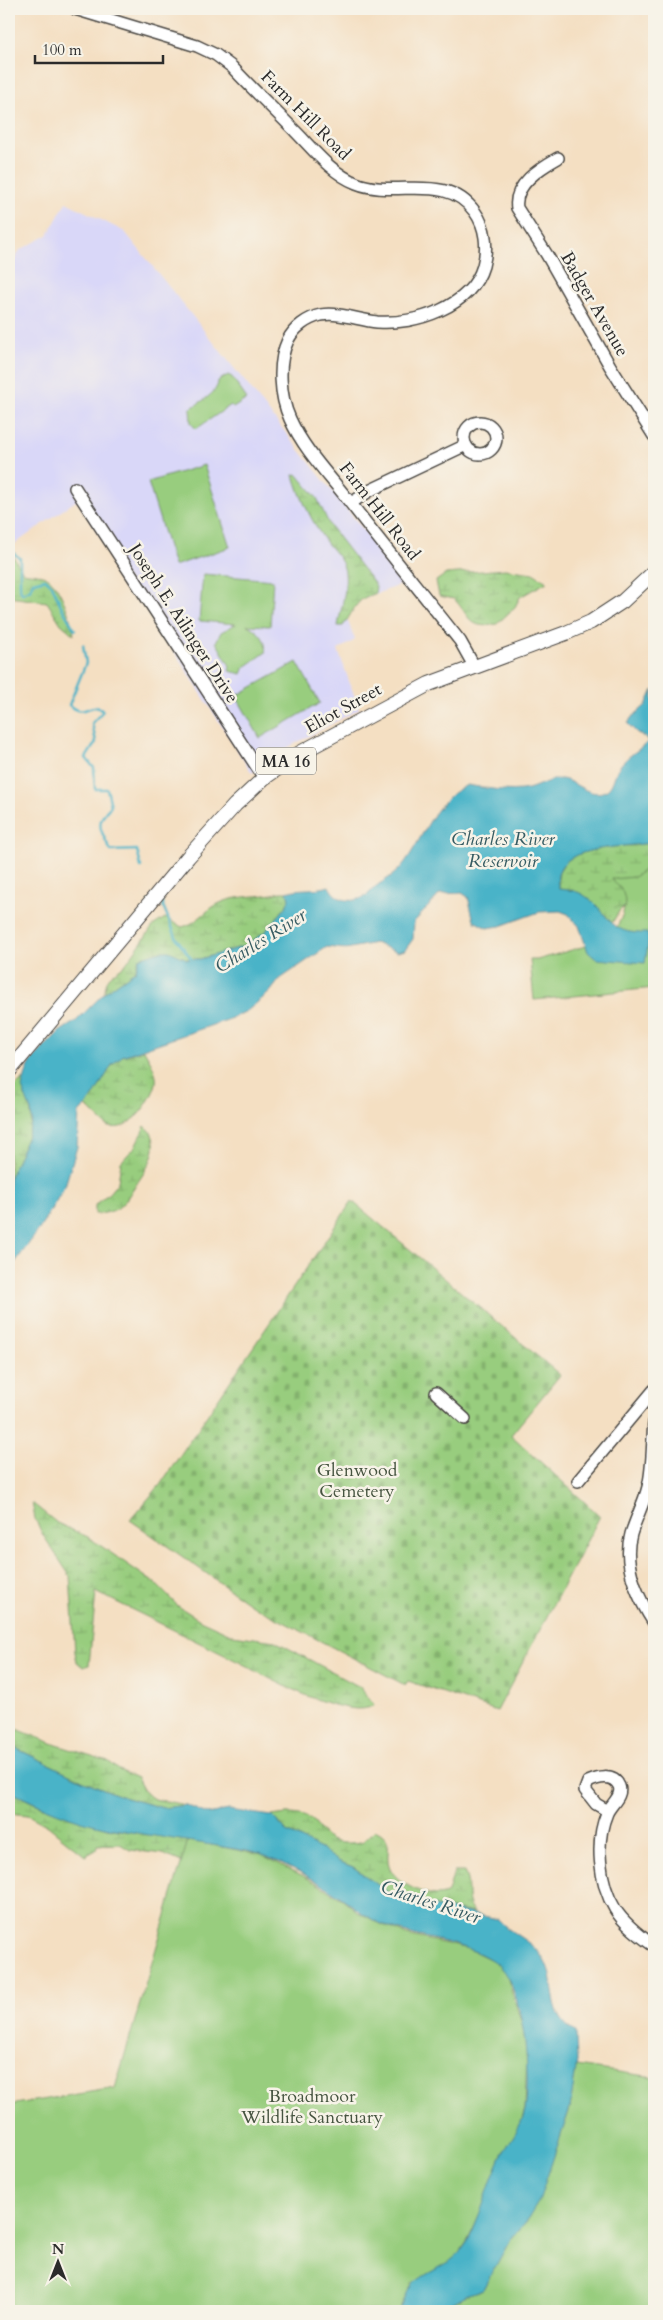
<svg xmlns="http://www.w3.org/2000/svg" width="663" height="2320" font-family="Cardo,serif">
  <style>
    .built { fill: #d9d7f8 }
    .wetland { fill: url(#wetland-marsh); stroke: #627c54 }
    .cemetery { fill: url(#cemetery-stones); stroke: #627c54 }
    .green { fill: #98cd7e; stroke: #627c54 }
    .water { fill: #4ab3c8; stroke: #3a6f7a }
    .lines { fill: none; stroke-linecap: round; stroke-linejoin: round }
    .stream { stroke: #4ab3c8; stroke-width: 2.5 }
    .minor-casing { stroke: #494642; stroke-width: 14 }
    .major-casing { stroke: #494642; stroke-width: 16 }
    .minor { stroke: #fff; stroke-width: 11 }
    .major { stroke: #fff; stroke-width: 14 }
    .labels { text-anchor: middle; stroke-width: 5; stroke-linejoin: round; paint-order: stroke }
    .shield { fill: #f7f3e8; stroke: #686764; stroke-width: 1 }
    .shield-label { font-size: 16px; font-weight: bold; fill: #2b2b2b }
    .street-label { font-size: 18px; fill: #2b2b2b; stroke: #f7f3e8 }
    .park-label { font-size: 18px; fill: #465440; stroke: #f7f3e8 }
    .water-label { font-size: 19px; font-style: italic; fill: #365b62; stroke: #f7f3e8 }
  </style>
  <defs>
    <pattern id="wetland-marsh" width="20" height="14" patternUnits="userSpaceOnUse" patternTransform="scale(1.25)"><rect width="20" height="14" fill="#98cd7e"/><path d="M1 5h8M5 5V1M11 12h8M15 12V8" fill="none" stroke="#83b06d"/></pattern>
    <pattern id="cemetery-stones" width="16" height="16" patternUnits="userSpaceOnUse" patternTransform="scale(1.25)"><rect width="16" height="16" fill="#98cd7e"/><path d="M2 7V4a2 2 0 0 1 4 0v3zM10 15v-3a2 2 0 0 1 4 0v3z" fill="#83b06d"/></pattern>
  </defs>
  <rect width="100%" height="100%" fill="#f7f3e8"/>
  <filter id="ink" filterUnits="userSpaceOnUse"><feTurbulence type="fractalNoise" baseFrequency=".02" numOctaves="2"/><feDisplacementMap in="SourceGraphic" scale="10" xChannelSelector="R" yChannelSelector="G"/><feConvolveMatrix kernelMatrix="1 2 1 2 8 2 1 2 1" color-interpolation-filters="sRGB"/></filter>
  <filter id="wash" filterUnits="userSpaceOnUse"><feTurbulence type="fractalNoise" baseFrequency=".0096" numOctaves="4" result="noise"/><feDisplacementMap in="SourceGraphic" scale="20" xChannelSelector="R" yChannelSelector="G"/><feGaussianBlur stdDeviation="1.12" result="paint"/><feColorMatrix in="noise" values="0 0 0 0 0 0 0 0 0 0 0 0 0 0 0 0 0 1.4 0 .05"/><feComposite in="paint" operator="in"/></filter>
  <g filter="url(#wash)">
    <rect width="100%" height="100%" fill="#f4dfc2"/>
    <path class="built" d="M66 202 125 232 406 583 342 606 355 640 338 650 359 709 272 756 252 773 77 500 9 548V270L20 250 48 235Z"/>
    <path class="wetland" d="M297 474 317 498 330 526 376 586 375 594C356 597 353 613 343 626H338C341 607 347 591 345 572 343 558 331 550 324 539 311 520 300 497 294 475Z
      M9 550 23 572C31 574 40 573 47 577 61 586 71 619 74 635L61 624 47 602 9 597Z
      M505 569 533 573 547 582 520 597 515 607 497 624C468 631 470 615 454 599L439 596 436 581 446 574Z
      M654 842V890L620 910 612 923C599 908 579 893 559 889 548 841 627 849 654 842Z
      M281 892H287L289 899 286 907 265 932 245 946 200 959H187L178 956 139 958 136 970 104 993 107 981 112 974 125 965 154 925 165 918 182 927C197 924 206 909 220 903 239 894 261 898 281 892Z
      M144 1050C149 1059 158 1072 156 1083 153 1098 135 1124 120 1127 116 1128 111 1127 108 1127L86 1106 112 1065 122 1056Z
      M23 1079C22 1095 29 1099 31 1113 34 1130 17 1163 9 1179V1093Z
      M145 1126C167 1144 144 1173 133 1189 129 1196 124 1203 118 1208 111 1212 103 1214 95 1214V1205L110 1192 118 1182 121 1162 134 1148Z
      M32 1503 57 1523 88 1537 156 1584 178 1606 200 1620 233 1635 275 1641 360 1687 374 1705C352 1722 270 1680 249 1667L96 1592 89 1665 83 1667 77 1662 75 1652 70 1576 43 1535 35 1519Z
      M9 1726 57 1745 108 1761 119 1770 137 1778 145 1793 154 1799 186 1805 163 1808 126 1798 84 1781 9 1745Z
      M9 1791 40 1806 107 1828 193 1841 186 1864 163 1854 130 1850 120 1844 97 1845 96 1850 85 1856 48 1826 28 1815 9 1813Z
      M286 1814C298 1814 309 1815 317 1826 320 1830 323 1836 327 1838 337 1845 350 1843 362 1842L375 1830C398 1841 382 1854 391 1870 398 1884 434 1902 448 1892L454 1872H464C472 1886 463 1896 474 1913L422 1904 396 1898 353 1867 338 1861 321 1849 287 1832 272 1816Z"/>
    <path class="cemetery" d="M352 1201 560 1375 511 1435 600 1516 497 1711 408 1681 405 1685 253 1606 130 1520 160 1485Z"/>
    <path class="green" d="M228 375 232 377 247 399 233 408 231 405 196 429 191 423 190 409C200 402 218 393 218 381Z
      M204 465 230 547 174 566 148 482Z
      M203 574 273 580 270 626 247 625C258 630 268 640 265 653L245 667 242 674 229 671 230 666 216 642 221 632 236 624 199 621Z
      M297 662 320 703 260 738 236 696Z
      M654 863V988L534 1000 530 960H537L589 945 613 935C619 922 630 906 622 891 620 886 615 885 612 879L634 877Z
      M188 1840 262 1855 311 1880 344 1900 358 1912 381 1924 407 1935 469 1949 494 1961 506 1973 523 2027 527 2054 525 2109 519 2129 491 2184 482 2211 467 2242 457 2256 446 2266 412 2284 398 2311H9V2105L115 2088Z
      M576 2066 654 2077V2311H439L466 2295 483 2289 510 2240 528 2219 547 2176 570 2108Z"/>
    <path class="water" d="M653 690 654 842C628 849 546 842 559 889 567 890 575 890 582 894 611 911 605 935 647 933L649 939 645 963 596 959 588 952 579 926 568 914 560 911 539 912 500 926 487 928 474 921 468 897 462 893 440 894 414 922 413 939 405 950 397 952 375 943 346 949 327 947 280 979 270 992 247 1011 227 1020 122 1056 112 1065 93 1097 79 1113 77 1147 65 1186 40 1228 9 1271V1179L27 1138 32 1121 31 1111 22 1088 27 1070 32 1060 59 1032 76 1021 104 993 136 970 139 958 161 951H169L187 959H200L245 946 265 932 286 907 289 899 287 892C301 887 315 891 329 886 335 900 350 904 364 897 370 894 373 888 379 884 389 878 398 872 405 862 420 842 429 816 448 798 453 792 460 789 467 785 486 788 509 793 528 789 539 786 549 779 561 779 575 780 590 800 607 790 614 785 614 774 619 767 626 757 639 750 648 742L647 739 636 732 628 724 631 718 646 705Z
      M9 1745 84 1781 126 1798 163 1808 186 1805 207 1814 229 1810 272 1816 287 1832 321 1849 338 1861 353 1867 396 1898 498 1919C511 1935 534 1941 544 1960 558 1984 547 2017 576 2032L577 2061 570 2108 539 2201 528 2219 510 2240 483 2289 466 2295 439 2311H398C404 2303 407 2289 414 2283 438 2264 456 2267 472 2233 483 2209 489 2183 500 2159 508 2142 521 2129 525 2110 531 2076 525 1981 493 1961 461 1940 418 1940 384 1925 369 1919 358 1910 345 1900 322 1883 286 1863 259 1854 246 1850 232 1849 218 1846 182 1840 145 1835 109 1828 74 1821 40 1806 9 1791Z"/>
    <g class="lines">
      <path class="stream" d="M9 550 20 558V588L22 593 30 590 33 582 45 579 52 585 62 608 75 630
        M83 645 86 663 69 705C85 720 90 699 103 711L92 723 96 742 86 758 94 768 95 789H107L111 806C93 823 101 831 111 851L137 850 141 867
        M161 901 177 939 193 961"/>
    </g>
  </g>
  <g filter="url(#ink)">
    <g class="lines">
      <defs>
        <path id="minor" d="M75 9 197 46 216 55 232 67C252 89 274 109 295 131 313 149 331 173 356 183 395 199 446 171 475 212 486 227 488 247 483 266 471 307 415 325 377 322 358 320 340 312 321 315 307 318 294 328 288 340 277 363 280 397 290 419 303 448 326 472 345 496 383 545 422 593 460 641L474 666
          M558 158C540 168 513 185 517 208L547 255 610 366 654 436
          M464 438a16 16 0 1 1 32 0a16 16 0 1 1-32 0Z
          M75 488 264 778
          M351 503 371 490 466 445
          M436 1393 465 1419
          M654 1423C652 1443 653 1467 648 1487 644 1503 636 1518 631 1534 622 1565 638 1598 654 1623
          M578 1481 654 1390
          M608 1811 596 1804 585 1790 588 1782C597 1778 613 1773 619 1786 623 1796 611 1804 607 1813 595 1841 599 1883 615 1909 624 1924 640 1936 654 1946"/>
        <path id="major" d="M9 1071 188 857 235 805 264 778 300 753 429 684 566 633 591 622 623 601 654 572"/>
      </defs>
      <use href="#minor" class="minor-casing"/>
      <use href="#major" class="major-casing"/>
      <use href="#minor" class="minor"/>
      <use href="#major" class="major"/>
    </g>
  </g>
  <g class="labels">
    <rect class="shield" x="256" y="747.5" width="60" height="27" rx="4"/>
    <g class="shield-label">
      <text x="286" y="767">MA 16</text>
    </g>
    <g class="street-label">
      <text transform="translate(306 115) rotate(45)" y="6">Farm Hill Road</text>
      <text transform="translate(595 304) rotate(60)" y="6">Badger Avenue</text>
      <text transform="translate(380 511) rotate(52)" y="6">Farm Hill Road</text>
      <text transform="translate(184 623) rotate(57)" y="6">Joseph E. Ailinger Drive</text>
      <text transform="translate(343 708) rotate(-29)" y="6">Eliot Street</text>
    </g>
    <g class="park-label">
      <text x="357" y="1476">Glenwood<tspan x="357" dy="21">Cemetery</tspan></text>
      <text x="312" y="2102">Broadmoor<tspan x="312" dy="21">Wildlife Sanctuary</tspan></text>
    </g>
    <g class="water-label">
      <text x="503" y="845">Charles River<tspan x="503" dy="22">Reservoir</tspan></text>
      <text transform="translate(260 940) rotate(-32)" y="7">Charles River</text>
      <text transform="translate(431 1901) rotate(18)" y="7">Charles River</text>
    </g>
  </g>
  <rect width="663" height="2320" fill="none" stroke="#f7f3e8" stroke-width="30"/>
  <g transform="translate(58 2262)" stroke="#f7f3e8" stroke-width="4" paint-order="stroke">
  <path d="M0-4L9 19L0 12L-9 19Z" fill="#2b2b2b"/>
  <text y="-8" font-size="14" font-weight="bold" text-anchor="middle" fill="#2b2b2b">N</text>
  </g>
  <path d="M35 55v8h128v-8" fill="none" stroke="#2b2b2b" stroke-width="2.5"/>
  <text x="42" y="55" font-size="15" fill="#2b2b2b" stroke="#f7f3e8" stroke-width="4" paint-order="stroke">100 m</text>
</svg>
